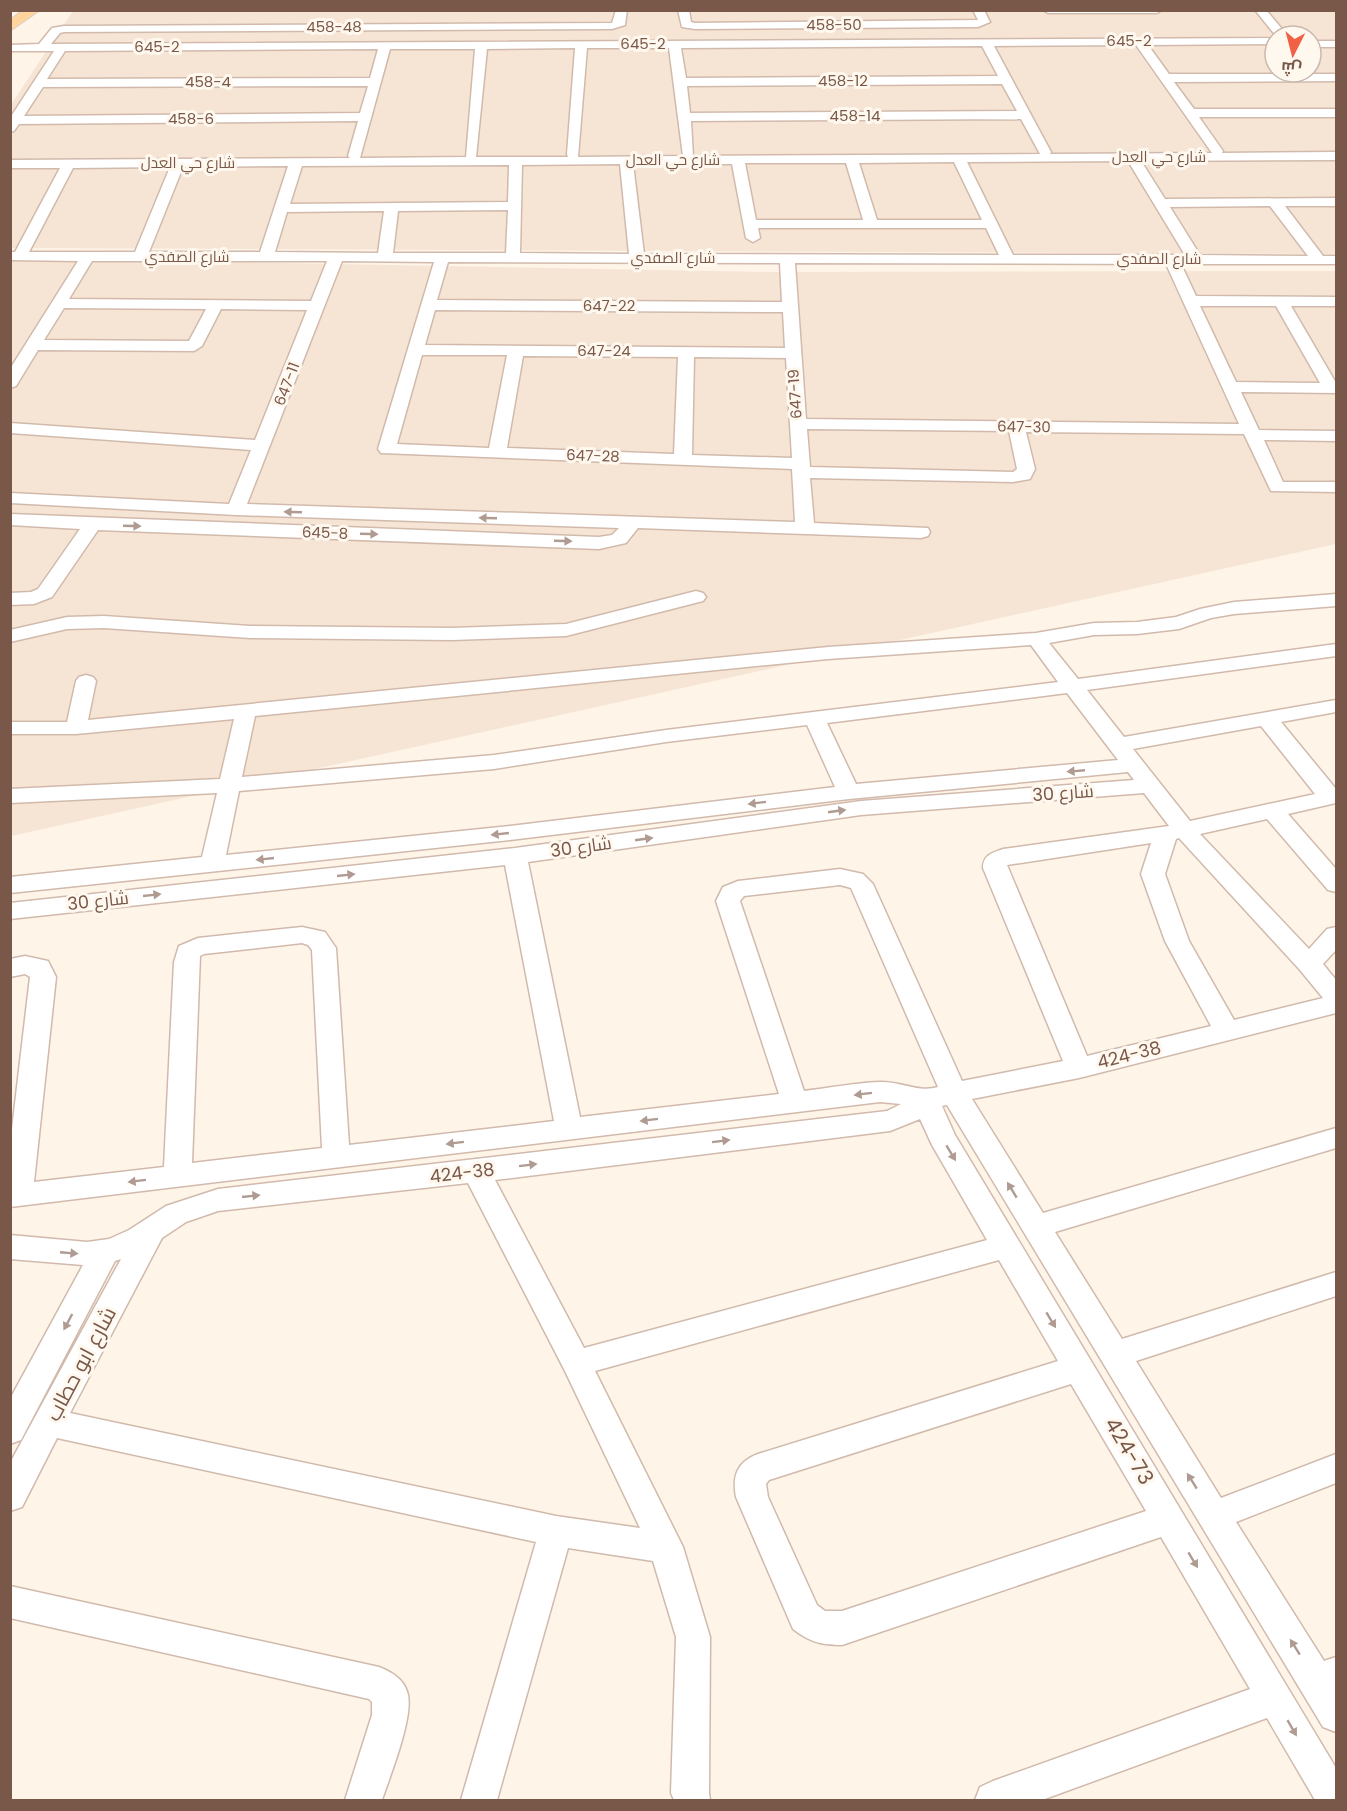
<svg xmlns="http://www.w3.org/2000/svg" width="1347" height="1811" font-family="Poppins,Cairo,sans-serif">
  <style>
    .residential { fill: #f6e5d5; fill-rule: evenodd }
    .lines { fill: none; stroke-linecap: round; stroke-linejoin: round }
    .minor-casing { stroke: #d1baac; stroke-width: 3 }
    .major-casing { stroke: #dad0cc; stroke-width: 2 }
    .minor { fill: #fff; fill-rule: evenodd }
    .major { fill: #ffd59d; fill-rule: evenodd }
    .oneway { fill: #af9b92 }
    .labels { text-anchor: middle; stroke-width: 6; stroke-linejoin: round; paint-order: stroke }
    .far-street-label { font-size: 15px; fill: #7a5849; stroke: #fff8ef }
    .street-label { font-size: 18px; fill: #7a5849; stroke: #fff8ef }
    .near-street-label { font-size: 21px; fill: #7a5849; stroke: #fff8ef }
  </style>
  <rect width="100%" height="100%" fill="#fef4e8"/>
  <path class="residential" d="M73 11H1336V254L11 248 10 106ZM1275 36H1311V72H1275Z
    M11 258 770 272 1336 271V544L11 836Z"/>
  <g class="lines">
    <defs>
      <path id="minor" d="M616 10H627L625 25 612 29 64 32 60 33 51 44 1275 38V44L1148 45 1169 74H1336V81L1174 82 1194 109H1336V117H1199L1223 151 1222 153 1336 152V160L1141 161 1165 199 1336 198V206H1285L1323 256H1336V264H1181L1196 296 1336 297V306H1291L1336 383V393L1241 392 1259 430 1336 431V441L1264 440 1283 482H1336V492L1271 491 1244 434 1026 432 1035 469 1030 479 1013 482 810 478 814 523 928 528 930 532 928 536 921 538 638 528 626 543 599 549 98 530 52 597 34 604 10 605V593L31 592 38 589 80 529 10 525V514L599 537 612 535 619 528 236 515 10 503V493L229 504 251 450 10 433V423L255 440 307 310 221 309 202 346 194 351 38 350 16 386 10 388V369L78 261 10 260V252H15L60 168H10V160L350 158 348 156 358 121 19 124 14 131 10 132V118L54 51H10V45L39 44 52 28 64 26 612 23ZM1136 45 1212 153 1050 154 1051 152 994 46ZM982 46 998 76 686 78 681 48ZM575 48 567 154 568 157H476L487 49ZM587 48H669L683 156 578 157ZM378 49 370 78 47 79 65 51ZM390 49H475L466 157 360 158ZM1002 84 1017 111 690 113 687 86ZM368 86 360 113 24 116 43 87ZM1021 119 1040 154 693 156 691 121ZM1128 161 1185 255H1013L967 162ZM954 162 982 220H877L859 163ZM745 163H846L863 220H756ZM620 164 629 254 520 253 522 165ZM633 164H732L746 238 753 242 760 238 758 228H986L999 255 644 254ZM509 165 508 202 290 204 302 166ZM288 166 260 252H149L183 167ZM170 167 135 252H29L73 168ZM1270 206 1308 256 1200 255 1170 207ZM508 210 506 253H393L398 211ZM384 211 378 253 275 252 287 212ZM92 261H327L311 301 69 299ZM342 261 434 262 378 449 381 453 792 469 795 522 247 504ZM448 262 780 263 782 302 437 300ZM795 263 1166 264 1239 424 806 419ZM1200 306H1276L1320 383 1236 382ZM64 308 206 309 189 341 44 340ZM435 310 783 312 785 348 425 345ZM422 355H507L489 448 397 444ZM523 356 678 357 674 454 507 448ZM694 357 786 358 792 458 692 455ZM807 429 1009 431 1017 469 1013 472 810 467Z
        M678 10H689L691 22 695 23 978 20 973 10H984L990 22 978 27 695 29 682 27Z
        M1043 10H1162L1157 13H1048Z
        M1255 10H1266L1288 36H1276Z
        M1311 41H1336V47H1311Z
        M696 591 703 593 706 597 703 601 566 636 452 640 250 638 104 628 67 629 10 642V630L67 617 104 616 250 626 452 628 566 624Z
        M1336 594V606L1234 614 1211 618 1179 629 1137 634 1094 635 1049 643 1078 679 1336 644V656L1087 690 1124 737 1336 700V712L1281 722 1336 789V803L1288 814 1336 869V892L1328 890 1267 819 1200 834 1309 949 1327 929 1336 927V950L1323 964 1336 980V1013L1079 1078 972 1099 1043 1213 1336 1128V1148L1055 1232 1122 1339 1336 1272V1296L1136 1361 1221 1498 1336 1454V1483L1236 1522 1324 1661 1336 1657V1732L1323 1727 947 1105 942 1106 955 1135 1336 1768V1800H1315L1267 1718 1042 1800H975L980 1787 993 1781 1250 1689 1161 1537 842 1645C821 1645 810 1642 793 1629L736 1497C732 1476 737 1462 758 1454L1058 1361 999 1260 595 1371 683 1547 710 1637 709 1793 710 1800H674L671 1793 676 1637 653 1561 568 1548 497 1800H461L536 1542 57 1438 22 1507 10 1511V1463L121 1259 115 1261 21 1440 10 1444V1399L83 1265 10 1259V1235L87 1242 109 1239 129 1230 166 1206 218 1189 887 1111 901 1104 880 1102 10 1207V1146L30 977 25 974 10 977V959L25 956 48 961 56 977 34 1182 164 1167 174 962 179 946 198 938 302 927 325 932 336 948 349 1145 554 1121 505 865 10 919V903L515 848 861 801 1134 780 1128 772 849 799 510 840 10 893V877L202 857 217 793 10 803V789L220 779 234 719 76 734H10V722H67L76 681 79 677 86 675 93 677 96 681 88 720 828 647 1036 633 1094 623 1137 622 1176 617 1200 609 1234 602ZM1031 645 1058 682 666 730 494 755 242 777 255 716 828 659ZM1067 693 1118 760 856 784 827 723ZM807 725 835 787 510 826 226 855 239 791 494 769 666 742ZM1261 726 1315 794 1190 821 1133 749ZM1144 793 1169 826 1003 849C992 853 983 855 983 868L1063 1061 962 1081 873 884 863 874 840 869 738 881 723 887 716 901 779 1094 580 1117 528 862 861 815ZM1179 838 1300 970 1323 998 1234 1020 1189 941 1165 874 1176 839ZM1151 843 1141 874 1165 941 1211 1026 1087 1056 1007 865ZM840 885 851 888 938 1087C917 1093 902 1081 879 1082 854 1083 829 1088 804 1091L740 901 744 896ZM302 943 308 945 312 950 322 1148 192 1163 200 956 204 954ZM920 1119 932 1145 987 1240 584 1348 495 1180 890 1131ZM468 1183 565 1371 640 1528 556 1516 70 1413 162 1238 186 1222 218 1211ZM1071 1384 1146 1511 842 1611H825L817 1605 768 1497 766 1484 769 1480Z
        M10 1586 379 1667C392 1672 405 1680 408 1695 413 1719 390 1776 382 1800H345L372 1715V1702L369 1699 10 1618Z"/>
      <path id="major" d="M23 10H40L10 31V20Z"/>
    </defs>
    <use href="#minor" class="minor-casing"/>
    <use href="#major" class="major-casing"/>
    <use href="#minor" class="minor"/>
    <use href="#major" class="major"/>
  </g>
  <defs><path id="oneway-solid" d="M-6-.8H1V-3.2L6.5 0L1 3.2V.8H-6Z" transform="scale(1.5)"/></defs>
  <g class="oneway">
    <use href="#oneway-solid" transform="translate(293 512) rotate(-178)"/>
    <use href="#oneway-solid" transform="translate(488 518) rotate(-178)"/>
    <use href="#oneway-solid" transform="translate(132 526) rotate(2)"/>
    <use href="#oneway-solid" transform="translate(369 534) rotate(2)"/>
    <use href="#oneway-solid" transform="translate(563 541) rotate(2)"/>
    <use href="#oneway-solid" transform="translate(1076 771) rotate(175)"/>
    <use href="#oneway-solid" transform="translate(757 803) rotate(173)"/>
    <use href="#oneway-solid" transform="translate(837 811) rotate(-8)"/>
    <use href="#oneway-solid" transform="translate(500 834) rotate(174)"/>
    <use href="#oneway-solid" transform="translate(644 839) rotate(-8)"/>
    <use href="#oneway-solid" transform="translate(265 859) rotate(174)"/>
    <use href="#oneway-solid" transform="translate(346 875) rotate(-6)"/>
    <use href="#oneway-solid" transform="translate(152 895) rotate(-6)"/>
    <use href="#oneway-solid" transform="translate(863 1094) rotate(173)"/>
    <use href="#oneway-solid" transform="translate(649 1120) rotate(173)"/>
    <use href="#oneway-solid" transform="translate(721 1141) rotate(-7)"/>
    <use href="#oneway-solid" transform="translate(455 1143) rotate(173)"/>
    <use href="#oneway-solid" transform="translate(951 1153) rotate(59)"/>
    <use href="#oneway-solid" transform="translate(528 1165) rotate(-7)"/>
    <use href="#oneway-solid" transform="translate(137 1181) rotate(173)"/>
    <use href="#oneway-solid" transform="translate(1012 1190) rotate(-121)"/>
    <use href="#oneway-solid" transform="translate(251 1196) rotate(-6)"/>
    <use href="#oneway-solid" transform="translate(69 1253) rotate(5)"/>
    <use href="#oneway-solid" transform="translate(1051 1320) rotate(59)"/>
    <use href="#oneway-solid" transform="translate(68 1322) rotate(118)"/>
    <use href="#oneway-solid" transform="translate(1192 1481) rotate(-122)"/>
    <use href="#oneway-solid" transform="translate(1193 1560) rotate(59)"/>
    <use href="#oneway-solid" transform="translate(1295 1647) rotate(-122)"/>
    <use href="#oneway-solid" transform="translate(1292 1728) rotate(60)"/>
  </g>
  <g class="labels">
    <g class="far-street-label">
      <text x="834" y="30">458-50</text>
      <text x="334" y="32">458-48</text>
      <text x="1129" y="46">645-2</text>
      <text x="643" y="49">645-2</text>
      <text x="157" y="52">645-2</text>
      <text x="843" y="86">458-12</text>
      <text x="208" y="87">458-4</text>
      <text x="855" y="121">458-14</text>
      <text x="191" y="124">458-6</text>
      <text x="1159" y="162">شارع حي العدل</text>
      <text x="673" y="165">شارع حي العدل</text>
      <text x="188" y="168">شارع حي العدل</text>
      <text x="187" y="262">شارع الصفدي</text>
      <text x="673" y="263">شارع الصفدي</text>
      <text x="1159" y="264">شارع الصفدي</text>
      <text x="609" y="311">647-22</text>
      <text x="604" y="356">647-24</text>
      <text transform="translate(287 384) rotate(-69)" y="5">647-11</text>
      <text transform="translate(795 394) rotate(-94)" y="5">647-19</text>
      <text transform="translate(1024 427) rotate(1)" y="5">647-30</text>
      <text transform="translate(593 456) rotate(2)" y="5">647-28</text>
      <text transform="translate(325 533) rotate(2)" y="5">645-8</text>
    </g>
    <g class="street-label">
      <text transform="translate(1063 793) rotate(-4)" y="6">شارع 30</text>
      <text transform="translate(581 847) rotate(-8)" y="6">شارع 30</text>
      <text transform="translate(98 901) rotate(-6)" y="6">شارع 30</text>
      <text transform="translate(1129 1055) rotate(-14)" y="6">424-38</text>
      <text transform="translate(462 1173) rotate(-7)" y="6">424-38</text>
    </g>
    <g class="near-street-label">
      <text transform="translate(81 1364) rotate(-62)" y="7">شارع ابو حطاب</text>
      <text transform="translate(1129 1451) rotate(59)" y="7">424-73</text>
    </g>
  </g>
  <rect width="1347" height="1811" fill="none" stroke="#7a5849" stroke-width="24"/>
  <g transform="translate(1293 54) rotate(186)"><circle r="28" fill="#fff8ef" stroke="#cab8ad" stroke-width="1.5"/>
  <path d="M0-4.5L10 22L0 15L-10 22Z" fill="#f06145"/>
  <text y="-9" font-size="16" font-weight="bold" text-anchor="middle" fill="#7a5849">ش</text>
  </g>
</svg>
